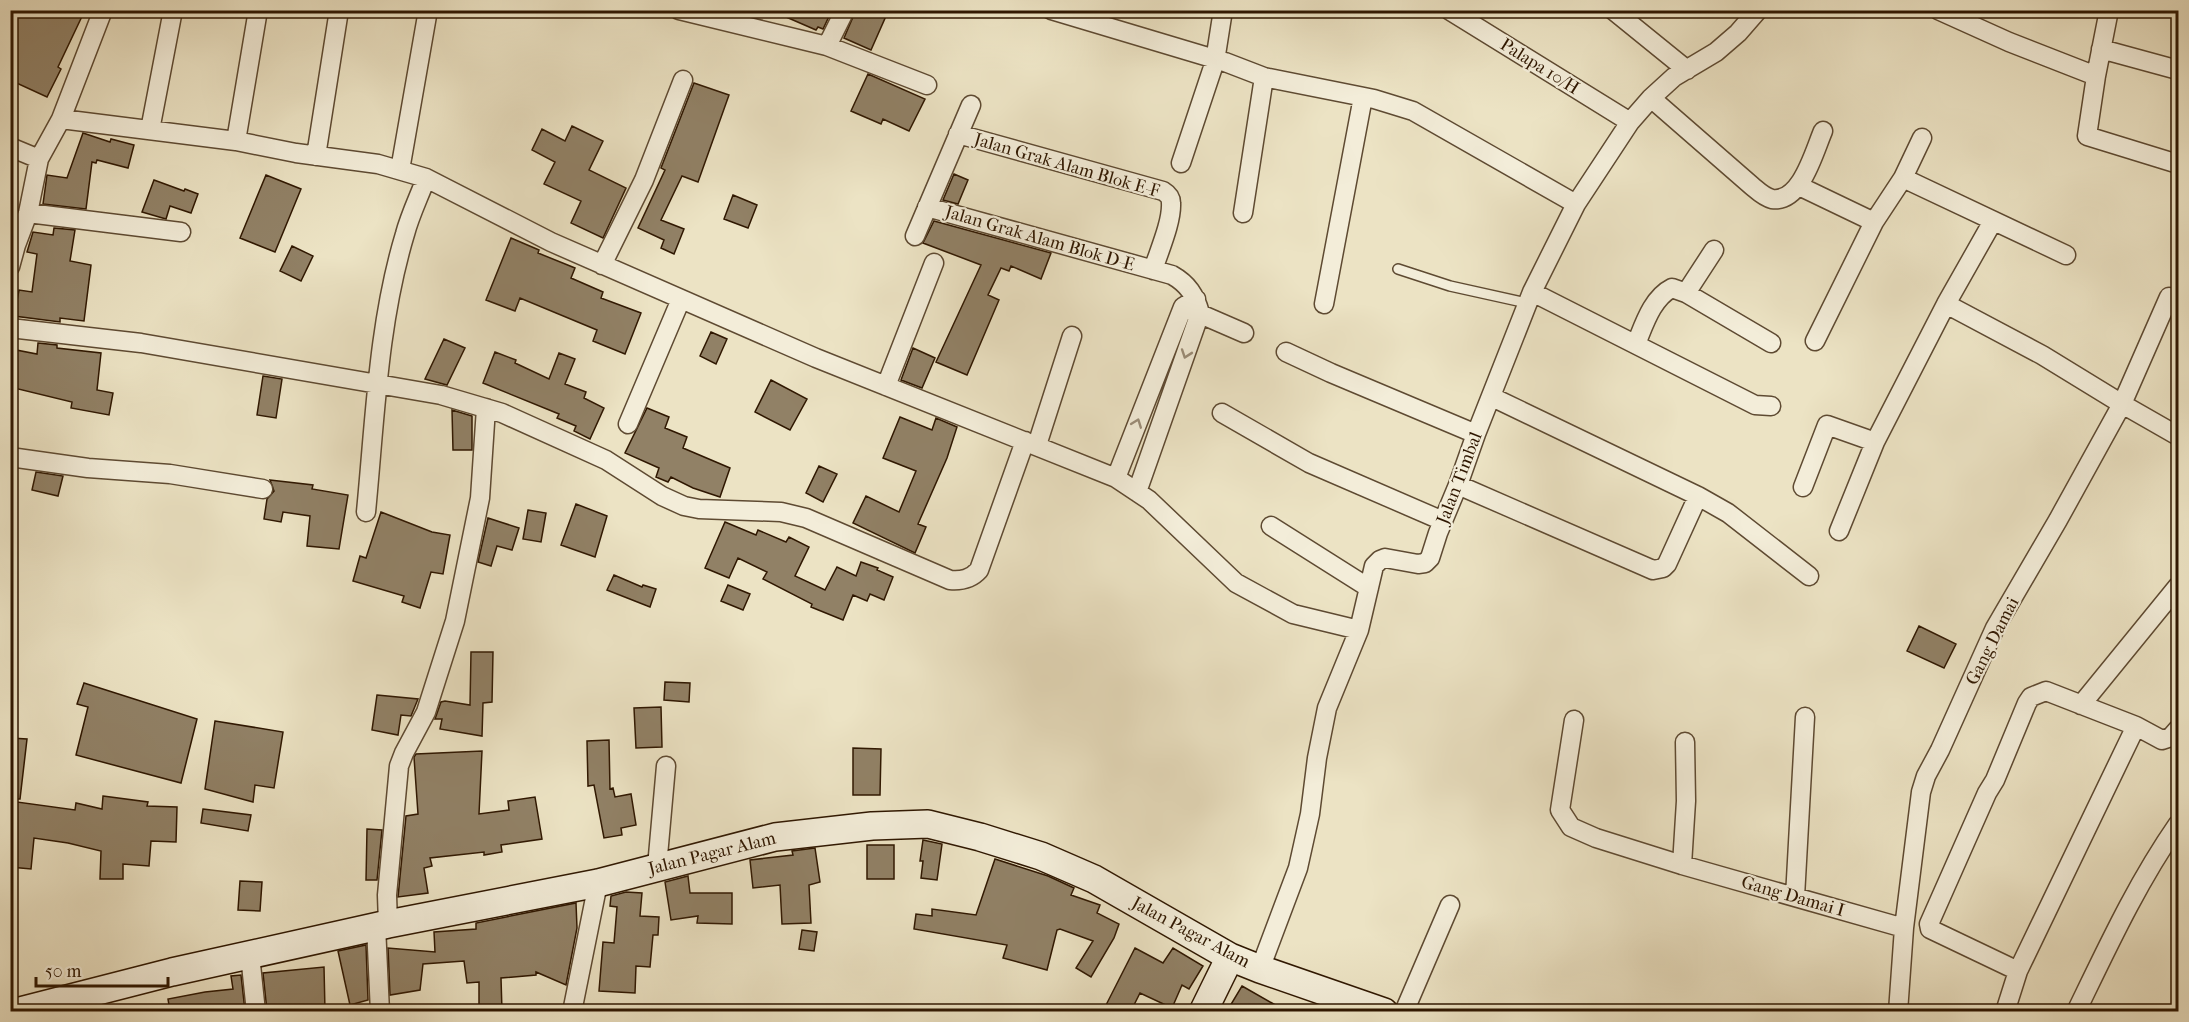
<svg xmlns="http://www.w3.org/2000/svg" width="2189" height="1022" font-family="'IM FELL French Canon',serif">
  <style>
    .building { fill: #918166; stroke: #2f1701; stroke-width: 1.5 }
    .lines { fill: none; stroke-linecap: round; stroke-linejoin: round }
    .lane-casing { stroke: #5e4a32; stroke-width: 12 }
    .street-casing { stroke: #5e4a32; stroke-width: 21 }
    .secondary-casing { stroke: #2f1701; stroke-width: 30 }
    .lane { stroke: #f3edd9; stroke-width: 9 }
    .street { stroke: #f3edd9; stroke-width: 18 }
    .secondary { stroke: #f3edd9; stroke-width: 27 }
    .oneway { stroke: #9b8d78 }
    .labels { text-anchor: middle; stroke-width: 4.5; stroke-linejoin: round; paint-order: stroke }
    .street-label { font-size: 18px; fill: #2f1701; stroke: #f3edd9 }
  </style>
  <rect width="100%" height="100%" fill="#ece3c4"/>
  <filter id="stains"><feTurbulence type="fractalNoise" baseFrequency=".00333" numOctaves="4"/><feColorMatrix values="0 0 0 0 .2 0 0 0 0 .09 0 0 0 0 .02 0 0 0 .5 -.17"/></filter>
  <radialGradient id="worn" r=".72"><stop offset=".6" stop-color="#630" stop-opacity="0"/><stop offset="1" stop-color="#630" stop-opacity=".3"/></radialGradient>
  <path class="building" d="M15 10H85L58 67 61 69 47 97 10 80V20Z
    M770 10H832L823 29 818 27 816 30Z
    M856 10H874L886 16 871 50 844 38Z
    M868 74 925 99 909 131 883 119 881 124 851 111Z
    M694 83 729 95 698 182 682 176 661 220 684 229 674 254 661 248 664 240 638 228 665 170 661 168Z
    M572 126 603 141 589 170 626 188 603 238 571 223 581 201 544 184 555 162 532 150 542 129 565 141Z
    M83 133 110 142 111 139 134 145 128 168 97 160 96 163 92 162 86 209 43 204 47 175 67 178Z
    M954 174 968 180 958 204 943 200Z
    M266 175 301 189 275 252 240 238Z
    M154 180 184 191 185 189 198 194 191 213 170 206 166 219 142 212Z
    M733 195 757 205 748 228 724 219Z
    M934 221 1051 253 1041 279 1011 266 1009 271 1001 268 988 295 999 300 967 375 936 362 981 265 923 243Z
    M54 228 75 230 70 261 91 265 84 321 60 318V322L14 316 19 290 32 292 37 254 27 252 33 232 53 235Z
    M511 238 539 250 538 253 575 268 571 278 603 292 601 298 641 313 625 354 593 341 597 330 520 298 515 311 486 300Z
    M292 246 313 256 301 281 280 271Z
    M711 332 727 339 716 364 700 356Z
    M444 339 465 348 447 385 425 379Z
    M38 343 57 345V348L101 353 97 390 113 393 109 415 71 408 72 402 10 387 16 350 37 354Z
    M913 348 935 358 922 388 901 380Z
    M495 352 516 360 515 363 549 379 559 353 575 359 565 384 586 392 584 398 604 408 590 439 574 431 576 426 557 418 559 414 483 383Z
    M263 376 282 379 276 418 257 415Z
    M771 380 807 399 790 430 755 412Z
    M647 408 669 417 665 428 687 437 683 448 730 468 720 497 693 488 671 477 668 482 656 477 659 468 625 453Z
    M452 410 472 416V450H453Z
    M900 417 932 430 936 418 957 427 947 458 918 524 926 527 915 553 853 523 866 496 899 512 916 471 883 458Z
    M819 466 837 474 823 502 806 493Z
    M36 472 63 476 58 496 32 490Z
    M270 480 313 485 312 489 348 495 339 549 307 546 310 516 283 512 281 522 264 519 267 499 274 491Z
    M576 504 607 516 595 557 561 545Z
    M528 510 546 513 541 542 523 539Z
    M381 512 432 532 450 535 443 574 431 572 420 608 402 602 404 596 353 581 360 556 366 558Z
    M488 518 519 528 512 550 497 546 491 566 478 562Z
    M725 522 756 535 758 530 786 542 789 537 809 547 795 576 825 590 837 567 856 576 861 562 878 568 877 570 893 577 884 600 870 594 867 601 853 595 843 620 811 607 812 604 763 579 767 572 738 558 729 578 705 568Z
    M614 575 642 587 643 585 656 589 650 607 607 590Z
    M728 585 750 594 743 610 721 601Z
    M1919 626 1956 644 1944 668 1907 651Z
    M471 652H493L492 702 483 703 482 736 440 729 442 719H435L441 702 445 701 470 705Z
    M665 682 690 683 689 702 664 700Z
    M84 683 197 719 181 783 76 755 88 707 77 704Z
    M377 695 418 699 411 716 401 715 398 735 372 730Z
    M661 707 662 747 636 748 634 708Z
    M215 721 283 732 274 788 255 785 253 802 205 789Z
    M10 738 27 739 20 799H10Z
    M609 740 610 789 613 788 615 797 631 794 636 825 621 828 622 835 604 838 594 785 588 786 587 741Z
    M853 748 881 749 880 795H853Z
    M482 751 479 814 509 810 508 801 535 797 542 839 501 845 502 852 484 855V852L430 858 432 866 424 868 428 893 398 897 406 816 418 814 414 757 416 754Z
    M103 796 148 802 147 806 177 807 176 842 151 841 149 866 123 864V879H100L101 851 68 843 34 838 31 869 10 867V801L75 810 76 803 102 809Z
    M203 809 251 815 248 831 201 823Z
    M367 829 382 830 377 880H366Z
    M923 840 942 844 937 880 921 878 923 861H920Z
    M867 845H894V879H867Z
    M815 848 820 882 809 885 811 923 782 924 780 885 753 888 750 860 793 855 792 851Z
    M995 859 1048 876 1074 888 1071 895 1100 905 1097 913 1119 924 1114 938 1091 977 1076 968 1093 941 1060 929 1057 930 1047 970 1003 958 1007 945 914 929 916 914 932 916V909L976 915Z
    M688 876 690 893H732V924L697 923 698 916 671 920 665 882Z
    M240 881 262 882 260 911 238 910Z
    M626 892 642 893 640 916 659 917 658 935H653L650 967 636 966 635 993 599 991 603 942 614 943 617 907 610 906 611 896Z
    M576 903 577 928 566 985 536 972V975L501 978 502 1011H479V982L467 983 464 961 423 964 420 990 390 995 388 948 435 952 434 932 476 929V923Z
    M802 930 817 932 814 951 799 949Z
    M366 945 368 1000 350 1005 338 951Z
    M1135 948 1163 963 1173 948 1203 966 1189 989 1182 985 1172 1008 1140 993 1131 1011H1115L1105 1007Z
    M324 967 325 1011H267L263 973Z
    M241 975 245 1011H170L168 999 205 992 233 989 231 976Z
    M1242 986 1286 1011H1227Z"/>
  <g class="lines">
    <defs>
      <path id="lane" d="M1398 269 1450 286 1527 303"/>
      <path id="street" d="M679 10 827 46 927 85
        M1051 10 1225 62 1264 77 1374 99 1413 111 1576 204
        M1449 10 1630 122
        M1613 10 1687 70
        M1938 10 2009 42 2096 76
        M2109 10 2096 76 2087 136 2178 164
        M827 46 845 10
        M2101 49 2178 70
        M1651 98 1752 186C1758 191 1764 197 1772 199 1801 203 1814 152 1823 131
        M61 119 236 141 296 153 378 164 426 178 551 242 816 358 1116 478 1149 500 1236 583 1293 614 1359 630
        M150 130 173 10
        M958 134 1163 191C1168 194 1171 197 1171 203 1172 222 1159 251 1153 270
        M236 141 258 10
        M10 147 39 159
        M316 156 339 10
        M1181 163 1215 61 1223 10
        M400 170 428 10
        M1903 178 2066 255
        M1799 186 1874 222
        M927 207 1172 275C1188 284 1195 295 1200 313L1137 492
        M28 213 181 232
        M1243 213 1264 77
        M915 236 971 105
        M602 265 644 180 683 80
        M10 267 16 245 28 213 39 159 61 119 103 10
        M1532 292 1755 405 1771 406
        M1686 293 1714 250
        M1324 304 1363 97
        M1946 304 2042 355 2122 404 2178 436
        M1191 310 1244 333
        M10 328 141 343 441 395 502 413 606 460 662 496 684 506 699 509 781 512 806 518 950 580C962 581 971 579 979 570L1025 441
        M1815 341 1874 222 1903 178 1922 138
        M1636 344C1644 325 1652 298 1672 288L1686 293 1771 343
        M1286 352 1331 373 1476 434
        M886 386 934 263
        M1492 397 1698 496 1728 513 1809 576
        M1222 413 1309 463 1443 521
        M628 424 681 299
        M1037 445 1072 336
        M10 457 88 468 170 474 263 489
        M1116 478 1183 307 1196 299
        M1458 485 1653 570 1663 568 1667 564 1698 496
        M1803 487 1827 425 1875 442
        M366 512C375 420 378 323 405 234 410 215 419 197 426 178
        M1271 526 1369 588
        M1839 531 1875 442 1946 304 1993 221
        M2081 705 2178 586
        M1574 720 1560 810 1571 827 1596 838 1682 865 1904 928
        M2136 726 2162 740 2171 737 2178 729
        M1682 865 1686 801 1685 742
        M657 867 666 766
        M1795 897 1805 717
        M388 924 387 895 399 766 404 753 426 712 455 621 480 498 486 408
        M376 926 380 1012
        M250 955 256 1012
        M1260 969 1298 868 1310 814 1317 758 1327 708 1359 630 1374 566 1380 560 1385 558 1418 564 1425 563 1430 558 1438 533 1458 485 1476 434 1532 292 1576 204 1630 122 1651 98 1674 77 1716 52 1738 33 1758 10
        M572 1012 598 883
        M1404 1012 1450 905
        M1898 1012 1904 928 1921 792 1926 776 1940 750 1995 628 2058 520 2122 404 2169 297
        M2005 1012 2018 971 2136 726 2046 691 2031 697 2027 703 1995 780 1987 793 1929 924 1930 929 2018 971
        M2076 1012C2108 946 2137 883 2178 824"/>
      <path id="secondary" d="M16 1012 172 972 388 924 598 883 775 837 872 826 928 824 980 837 1041 856 1094 879 1230 957 1260 969 1384 1012
        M1203 1012 1230 957"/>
    </defs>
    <use href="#lane" class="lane-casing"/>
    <use href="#street" class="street-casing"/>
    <use href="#secondary" class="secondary-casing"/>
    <use href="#lane" class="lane"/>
    <use href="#street" class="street"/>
    <use href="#secondary" class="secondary"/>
  </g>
  <defs><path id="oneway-chevron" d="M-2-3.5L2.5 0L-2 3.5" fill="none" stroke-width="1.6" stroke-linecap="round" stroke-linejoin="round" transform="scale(1.5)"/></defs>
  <g class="oneway">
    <use href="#oneway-chevron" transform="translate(1186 354) rotate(109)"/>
    <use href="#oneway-chevron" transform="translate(1137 423) rotate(-69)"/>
  </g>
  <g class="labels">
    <g class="street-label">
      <text transform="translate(1540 66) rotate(32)" y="6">Palapa 10/H</text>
      <text transform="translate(1067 165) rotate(16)" y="6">Jalan Grak Alam Blok E-F</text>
      <text transform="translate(1040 238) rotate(16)" y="6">Jalan Grak Alam Blok D-E</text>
      <text transform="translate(1459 478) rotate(-69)" y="6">Jalan Timbal</text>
      <text transform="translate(1992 641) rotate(-63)" y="6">Gang Damai</text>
      <text transform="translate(712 853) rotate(-14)" y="6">Jalan Pagar Alam</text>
      <text transform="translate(1793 896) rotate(16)" y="6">Gang Damai I</text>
      <text transform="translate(1191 932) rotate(28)" y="6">Jalan Pagar Alam</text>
    </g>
  </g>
  <rect width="2189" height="1022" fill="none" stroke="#ece3c4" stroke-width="36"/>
  <rect x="12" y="12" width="2165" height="998" fill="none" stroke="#2f1701" stroke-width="3"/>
  <rect x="18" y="18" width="2153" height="986" fill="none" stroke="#2f1701" stroke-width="1.5"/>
  <path d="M36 977v9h132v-9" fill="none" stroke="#2f1701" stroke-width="3"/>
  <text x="45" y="977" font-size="18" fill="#2f1701" stroke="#f3edd9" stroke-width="4.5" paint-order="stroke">50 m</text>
  <rect width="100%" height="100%" filter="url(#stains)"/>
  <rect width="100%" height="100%" fill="url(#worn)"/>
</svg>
